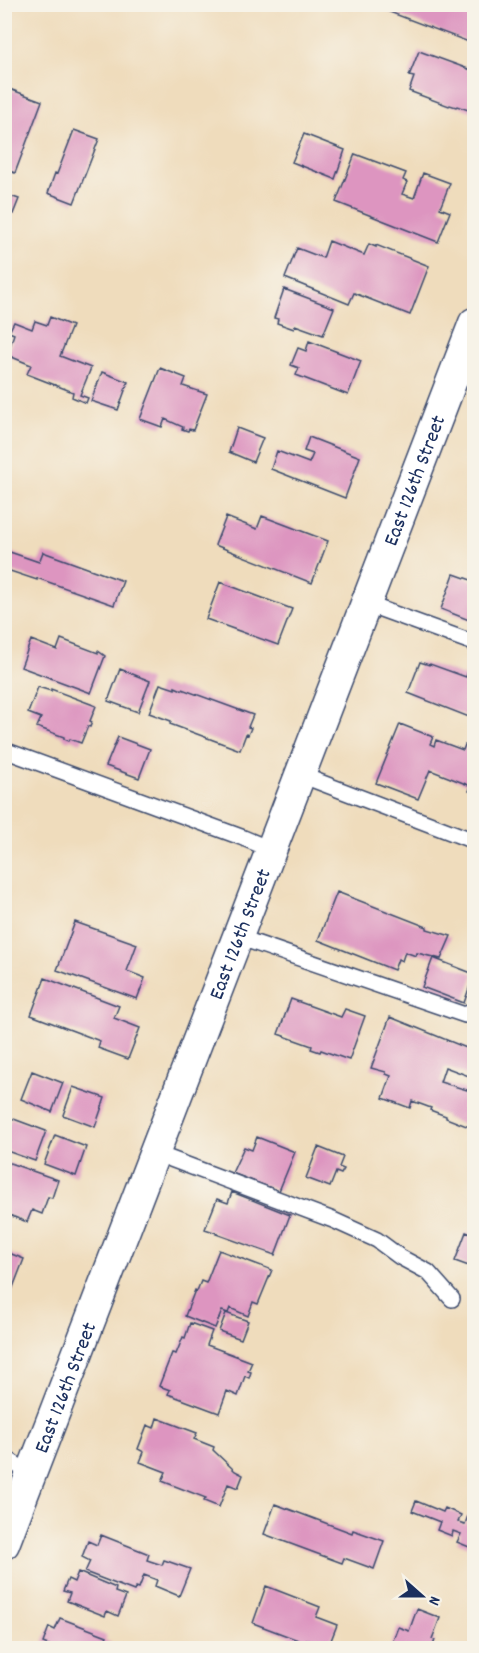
<svg xmlns="http://www.w3.org/2000/svg" width="479" height="1653" font-family="Dekko,sans-serif">
  <style>
    .building { fill: #dd95c0 }
    .lines { fill: none; stroke-linecap: round; stroke-linejoin: round }
    .service-casing { stroke: #3b496c; stroke-width: 18 }
    .minor-casing { stroke: #3b496c; stroke-width: 33 }
    .service { stroke: #fff; stroke-width: 15 }
    .minor { stroke: #fff; stroke-width: 30 }
    .labels { text-anchor: middle; stroke-width: 4.5; stroke-linejoin: round; paint-order: stroke }
    .street-label { font-size: 21px; fill: #1b2f5e; stroke: #f7f3e8 }
  </style>
  <rect width="100%" height="100%" fill="#f7f3e8"/>
  <filter id="ink" filterUnits="userSpaceOnUse"><feTurbulence type="fractalNoise" baseFrequency=".0167" numOctaves="2"/><feDisplacementMap in="SourceGraphic" scale="12" xChannelSelector="R" yChannelSelector="G"/><feConvolveMatrix kernelMatrix="1 2 1 2 8 2 1 2 1" color-interpolation-filters="sRGB"/></filter>
  <filter id="wash" filterUnits="userSpaceOnUse"><feTurbulence type="fractalNoise" baseFrequency=".008" numOctaves="4" result="noise"/><feDisplacementMap in="SourceGraphic" scale="24" xChannelSelector="R" yChannelSelector="G"/><feGaussianBlur stdDeviation="1.35" result="paint"/><feColorMatrix in="noise" values="0 0 0 0 0 0 0 0 0 0 0 0 0 0 0 0 0 1.4 0 .05"/><feComposite in="paint" operator="in"/></filter>
  <g filter="url(#wash)">
    <rect width="100%" height="100%" fill="#efdcbc"/>
    <g id="blocks">
      <path class="building" d="M371 4H474V44L371 5Z
        M419 51 474 71V112L457 106 456 107 450 105 449 106 409 91 414 77 409 76Z
        M4 87 42 101 15 173 4 169Z
        M74 130 99 139 74 203 48 193 55 173 57 174Z
        M304 134 345 150 335 179 292 162Z
        M355 154 406 173 403 180 407 182 402 194 414 198 423 173 450 183 440 208 450 212 438 242 336 202Z
        M4 194 19 199 13 214 4 210Z
        M329 241 364 255 369 244 376 247V245L429 266 410 315 354 293 349 304 285 278 297 248 323 258Z
        M284 289 334 308 323 335 295 325 294 329 277 323 278 319 274 318Z
        M50 317 72 326 60 356 91 368 80 395 88 398 86 403 72 397 73 392 27 374 31 365 7 355 14 334 9 332 14 322 32 329 35 321 47 325Z
        M309 341 361 361 348 395 296 375 299 368 291 365 298 348 306 351Z
        M160 368 186 378 183 386 207 394 193 430 189 429 188 431 182 429 183 427 165 419 162 427 140 419Z
        M102 372 128 382 118 410 91 401Z
        M237 428 263 438 253 462 229 452Z
        M309 437 360 457 345 498 271 469 277 451 309 463 313 454 304 451Z
        M262 516 328 541 312 583 215 545 226 517 257 529Z
        M4 550 39 562 43 552 123 581 114 605 37 578V580L4 569Z
        M454 574 474 581V622L441 609Z
        M220 582 292 609 278 645 206 619Z
        M61 639 98 653V651L105 656 91 693 21 667 31 640 57 650Z
        M420 662 429 665 430 664 466 677 469 669 474 671V719L408 693Z
        M120 669 150 681 138 712 108 701Z
        M160 684 175 689V687L182 690V689L253 715 248 727 251 728 248 735 246 734 240 750 170 724 171 721 149 713Z
        M38 687 51 691V689L96 706 90 721 92 722 90 727 88 726 81 743 70 739 69 741 64 739V737L37 727 41 718 28 713Z
        M400 724 433 737 430 744 434 746 436 740 463 750 465 745 474 748 471 754 474 755V793L469 791 471 786 430 770 418 799 376 783Z
        M118 737 150 749 139 778 106 766Z
        M337 892 427 927V929L451 936 441 959 417 953 416 956 405 952 402 961 398 959 394 970 318 940Z
        M75 922 137 944 127 971 145 978 137 999 57 970Z
        M433 958 474 974 464 1003 422 987Z
        M45 978 119 1006 114 1018 140 1028 128 1059 98 1048 100 1041 31 1015Z
        M291 999 341 1017 345 1009 365 1016 349 1060 321 1050 320 1052 311 1049 312 1046 278 1034Z
        M390 1017 474 1051V1078L445 1067 440 1082 474 1092V1129L446 1118V1116L430 1110 431 1108 412 1101 410 1108 383 1098 391 1076 386 1074V1072L371 1068Z
        M32 1071 63 1083 52 1112 21 1099Z
        M73 1087 105 1098 95 1127 63 1115Z
        M11 1118 46 1131 35 1161 4 1150V1135Z
        M55 1135 86 1147 76 1176 44 1164Z
        M257 1137 295 1152 279 1191 232 1173 244 1147 252 1150Z
        M318 1147 343 1157 339 1167 344 1169 341 1174 336 1172 330 1187 306 1178Z
        M4 1161 58 1180 52 1198 48 1197 42 1214 32 1210 27 1222 4 1213Z
        M232 1192 290 1215 275 1255 216 1234 217 1233 205 1229 217 1199 228 1203Z
        M466 1232 474 1235V1268L455 1261Z
        M219 1250 272 1270 258 1304 253 1302 248 1316 230 1308 228 1313 222 1311 215 1328 185 1316 195 1290 197 1291 201 1281 206 1283Z
        M4 1251 24 1259 5 1308H4Z
        M226 1313 248 1321 241 1339 219 1331Z
        M190 1323 212 1331 207 1345 252 1362 248 1371 251 1372 249 1378 245 1376 238 1396 227 1391 219 1413 168 1394 170 1390 159 1386 172 1353 176 1354 183 1337 185 1338Z
        M157 1418 197 1433 194 1439 214 1447 213 1450 235 1471 243 1475 238 1488 228 1484 219 1507 204 1501 206 1498 162 1481 166 1472 140 1462 144 1452 138 1449 147 1425 154 1428Z
        M416 1501 443 1512 445 1508 461 1515 458 1522 465 1524 468 1516 474 1519 473 1529H474V1549L457 1542 461 1534 453 1531 452 1536 437 1530 440 1522 412 1511Z
        M275 1504 352 1533 353 1530 384 1541 374 1569 344 1558 342 1563 264 1534Z
        M101 1535 149 1554 147 1560 162 1565 164 1560 190 1569 179 1596 155 1586 157 1580 144 1575 139 1588 136 1587 134 1591 85 1572 90 1561 82 1557 88 1541 97 1545Z
        M78 1572 116 1588 115 1592 126 1596 118 1616 107 1611 105 1616 67 1601 70 1593 63 1591 68 1579 74 1582Z
        M266 1586 320 1607 316 1617 337 1625 328 1648 307 1640 306 1643 253 1623Z
        M417 1609 440 1618 432 1639 435 1640 432 1648H390L398 1627 409 1631Z
        M60 1618 107 1636 105 1640 111 1643 109 1648H56L43 1643 49 1627 55 1630Z"/>
    </g>
  </g>
  <g filter="url(#ink)">
    <use href="#blocks" fill-opacity="0" stroke="#3b496c" stroke-width="1.5"/>
    <g class="lines">
      <defs>
        <path id="service" d="M367 604 474 643
          M4 750 241 837 272 850
          M301 775 474 841
          M238 937 465 1015 474 1010
          M155 1153 333 1220 377 1240 400 1257 428 1272 452 1299
          M4 1457 31 1474"/>
        <g id="minor">
          <path id="s1" d="M4 1544 474 323"/>
        </g>
      </defs>
      <use href="#service" class="service-casing"/>
      <use href="#minor" class="minor-casing"/>
      <use href="#service" class="service"/>
      <use href="#minor" class="minor"/>
    </g>
  </g>
  <g class="labels">
    <g class="street-label">
      <text dy="7" stroke="none"><textPath href="#s1" startOffset="1140">East 126th Street</textPath></text>
      <text dy="7" stroke="none"><textPath href="#s1" startOffset="654">East 126th Street</textPath></text>
      <text dy="7" stroke="none"><textPath href="#s1" startOffset="168">East 126th Street</textPath></text>
    </g>
  </g>
  <rect width="479" height="1653" fill="none" stroke="#f7f3e8" stroke-width="24"/>
  <g transform="translate(422 1596) rotate(111)" stroke="#f7f3e8" stroke-width="4.5" paint-order="stroke">
  <path d="M0-4.5L10 22L0 15L-10 22Z" fill="#1b2f5e"/>
  <text y="-9" font-size="16" font-weight="bold" text-anchor="middle" fill="#1b2f5e">N</text>
  </g>
</svg>
